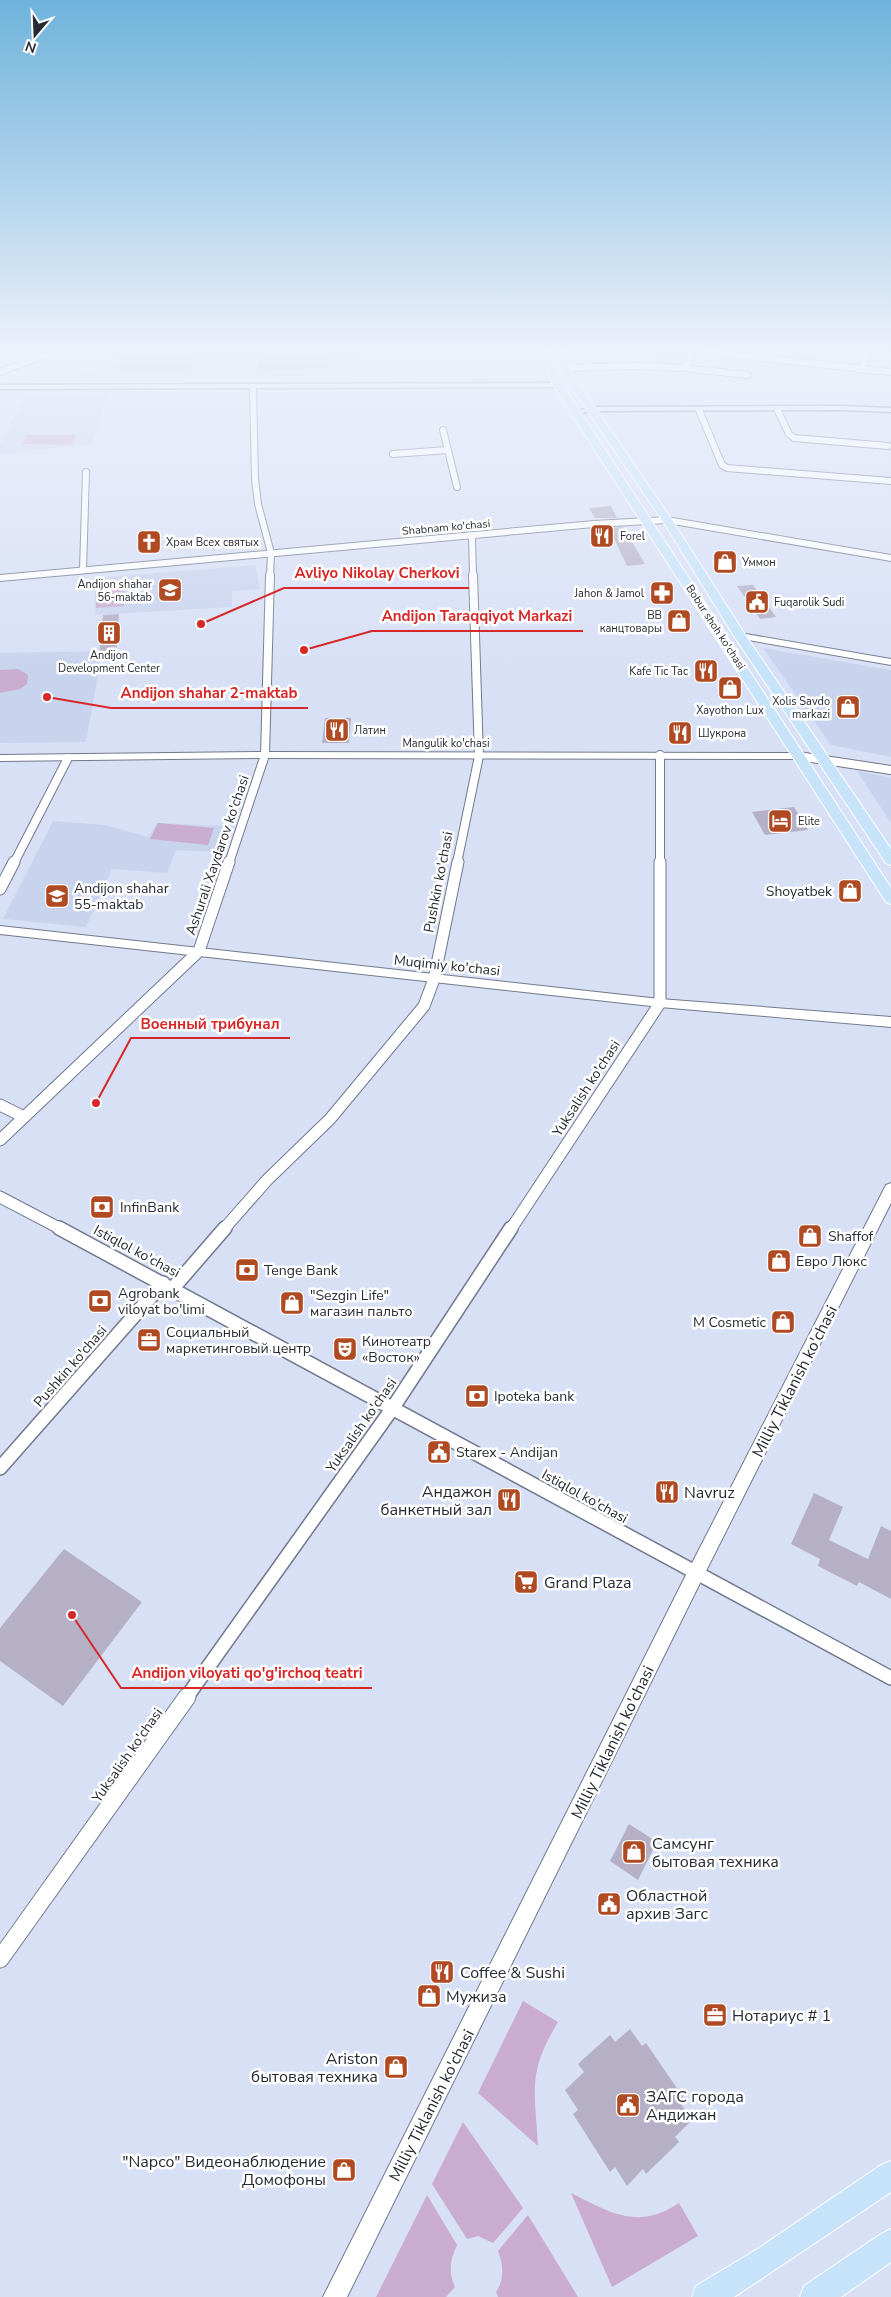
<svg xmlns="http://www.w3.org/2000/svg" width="891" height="2297" font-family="'Nunito Sans',sans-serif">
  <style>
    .built { fill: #c8d3ee }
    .green { fill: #c9accf }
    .building { fill: #b5b0c6 }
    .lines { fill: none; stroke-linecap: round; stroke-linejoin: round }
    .minor-far4-casing { stroke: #72798c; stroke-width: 8 }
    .minor-far3-casing { stroke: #72798c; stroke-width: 10 }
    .minor-far2-casing { stroke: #72798c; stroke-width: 13 }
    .minor-far1-casing { stroke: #72798c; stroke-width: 16 }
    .minor-casing { stroke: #72798c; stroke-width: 19 }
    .tertiary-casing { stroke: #72798c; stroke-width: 2 }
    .secondary-casing { stroke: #72798c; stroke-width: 3 }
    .primary-casing { stroke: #fff; stroke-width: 2 }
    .minor-far4 { stroke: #fff; stroke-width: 6 }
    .minor-far3 { stroke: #fff; stroke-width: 8 }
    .minor-far2 { stroke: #fff; stroke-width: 11 }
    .minor-far1 { stroke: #fff; stroke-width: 13 }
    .minor { stroke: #fff; stroke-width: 17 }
    .tertiary { fill: #fff; fill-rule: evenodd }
    .secondary { fill: #e2f1fc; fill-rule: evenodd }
    .primary { fill: #c6e3f9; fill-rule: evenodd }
    .labels { text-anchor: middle; stroke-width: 5; stroke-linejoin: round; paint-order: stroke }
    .far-street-label { font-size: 11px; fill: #282b33; stroke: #fff }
    .far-poi-label { font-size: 11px; fill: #282b33; stroke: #fff; text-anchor: start }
    .street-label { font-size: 14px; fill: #282b33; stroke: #fff }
    .poi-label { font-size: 14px; fill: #282b33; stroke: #fff; text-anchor: start }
    .near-street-label { font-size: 16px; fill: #282b33; stroke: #fff }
    .near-poi-label { font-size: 16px; fill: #282b33; stroke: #fff; text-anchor: start }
    .leader { fill: none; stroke: #d62828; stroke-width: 2 }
    .callout-dot { fill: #d62828; stroke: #fff; stroke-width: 2 }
    .callout-label { font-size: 15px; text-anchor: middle; font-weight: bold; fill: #d62828; stroke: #fff; stroke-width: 5; stroke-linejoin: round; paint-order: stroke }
  </style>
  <rect width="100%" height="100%" fill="#d8e0f6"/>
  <path class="built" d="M108 351H352L382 378 75 379 79 371 102 369Z
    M652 351H691L683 366 656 365Z
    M26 394H107L92 444 0 454V444Z
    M255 565 260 589 232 591V607L95 615V578Z
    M763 648 891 670V757L831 745Z
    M102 651 86 742 0 743V653Z
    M857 771 891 778V823Z
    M53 821 105 825 148 837 157 823 225 826 215 852 176 850 167 873 112 869 86 927 3 919Z"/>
  <path class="green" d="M27 435H76L71 445 22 444Z
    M123 581 124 606 96 608V583Z
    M18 669 28 675 27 684 20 689 0 693V670Z
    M158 823 214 828 208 845 150 839Z
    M523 2001 558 2022C527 2073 535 2091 538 2146L478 2093Z
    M463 2122 523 2208 493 2243 478 2236 467 2239 432 2184Z
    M571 2193C609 2212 638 2231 679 2203L698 2236 612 2287Z
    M427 2195 457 2245C450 2260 448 2272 455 2287L446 2297H376Z
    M528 2215 578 2297H498L496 2292C505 2279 503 2264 498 2251Z"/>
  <path class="building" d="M125 351H195L190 370H117Z
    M260 351H328L327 369 258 370Z
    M611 506 617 518H595L589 508Z
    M623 527 626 531 645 564 627 566 609 528Z
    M753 585 776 617 760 619 737 586Z
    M119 614 116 654 99 655 103 615Z
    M325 718H351L349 743H322Z
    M794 807 808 830 765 835 752 812Z
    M814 1493 843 1507 829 1540 868 1559 881 1526 891 1531V1599L859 1582 857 1586 818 1566 820 1559 791 1544Z
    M64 1549 142 1602 63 1706 0 1661V1628Z
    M629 1824 657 1842 638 1880 610 1861Z
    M630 2029 642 2046 646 2043 683 2097 679 2101 692 2120 675 2137 679 2142 646 2174 643 2169 627 2186 615 2167 610 2172 573 2114 578 2110 565 2090 584 2072 578 2064 610 2035 615 2042Z"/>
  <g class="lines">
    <defs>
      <path id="minor-far4" d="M703 351 861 369 868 351
        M565 368 634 366 685 368 692 351
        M685 368 747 375
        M861 369 891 372
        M0 372 55 351
        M253 387 255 479 258 504 271 553 270 576
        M777 409 789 434 794 438 888 446
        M699 410 722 465 727 468 891 481
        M443 430 457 487
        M393 454 447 450
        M472 536 473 576
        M83 570 86 472"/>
      <path id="minor-far3" d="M660 755V863
        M798 756 891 770
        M14 863 68 758
        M229 863 265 755 270 575
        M457 863 479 756 473 575"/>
      <path id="minor-far2" d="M0 889 14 862
        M0 1105 24 1117
        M0 1140 199 951 229 862
        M0 1197 61 1229
        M224 1229 267 1180 330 1119 424 1006 434 979 458 862
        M511 1229 660 1003V862"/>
      <path id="minor-far1" d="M59 1228 891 1678
        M173 1288 225 1228
        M0 1468 163 1283
        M186 1698 392 1409 511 1228"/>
      <path id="minor" d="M0 1959 187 1697"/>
      <path id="tertiary" d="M667 517 891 555V561L667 523 594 527 0 581V575L594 521Z
        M740 633 891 659V665L737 638 735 636Z
        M265 752 798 753 803 756 798 759 265 758 0 761V755Z
        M0 926 660 999 891 1017V1027L660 1007 0 934Z
        M891 1183V1203L701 1581 347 2297H323L689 1569 886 1185Z"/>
      <path id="secondary" d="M561 383 562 385 558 387 0 389V385Z
        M840 406 891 408V412L840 410 593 411 577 414 573 412 593 407Z"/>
      <path id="primary" d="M545 351H553L555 369 563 385 891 888V904L886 902 553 385 547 369Z
        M558 351H566L569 368 577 381 672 520 746 636 891 849V865L886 863 734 636 662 520 567 381 561 368Z
        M891 2161V2192L734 2297H692L696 2286 759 2248 881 2165Z
        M891 2229V2262L841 2297H800L804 2286 881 2234Z"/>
    </defs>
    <use href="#minor-far4" class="minor-far4-casing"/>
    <use href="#minor-far3" class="minor-far3-casing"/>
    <use href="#minor-far2" class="minor-far2-casing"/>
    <use href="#minor-far1" class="minor-far1-casing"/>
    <use href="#minor" class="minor-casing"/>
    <use href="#tertiary" class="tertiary-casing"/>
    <use href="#secondary" class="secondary-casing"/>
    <use href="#primary" class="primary-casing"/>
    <use href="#minor-far4" class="minor-far4"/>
    <use href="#minor-far3" class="minor-far3"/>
    <use href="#minor-far2" class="minor-far2"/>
    <use href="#minor-far1" class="minor-far1"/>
    <use href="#minor" class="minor"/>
    <use href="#tertiary" class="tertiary"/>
    <use href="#secondary" class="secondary"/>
    <use href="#primary" class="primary"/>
  </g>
  <linearGradient id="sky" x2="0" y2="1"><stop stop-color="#6fb3db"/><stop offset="0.52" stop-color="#edf1fb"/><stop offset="1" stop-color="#edf1fb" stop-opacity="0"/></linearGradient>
  <rect width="891" height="673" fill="url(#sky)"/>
  <defs>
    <symbol id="restaurant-square" viewBox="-11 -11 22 22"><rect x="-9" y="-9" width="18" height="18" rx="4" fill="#b04a22" stroke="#fff"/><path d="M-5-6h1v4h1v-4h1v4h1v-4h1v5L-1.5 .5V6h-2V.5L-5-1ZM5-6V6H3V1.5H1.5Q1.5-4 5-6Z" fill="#fff"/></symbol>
    <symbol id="church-square" viewBox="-11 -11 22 22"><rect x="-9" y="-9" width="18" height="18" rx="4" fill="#b04a22" stroke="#fff"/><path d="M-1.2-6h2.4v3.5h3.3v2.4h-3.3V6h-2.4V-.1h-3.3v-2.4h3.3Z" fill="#fff"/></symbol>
    <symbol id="shop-square" viewBox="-11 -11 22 22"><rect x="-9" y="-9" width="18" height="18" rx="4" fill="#b04a22" stroke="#fff"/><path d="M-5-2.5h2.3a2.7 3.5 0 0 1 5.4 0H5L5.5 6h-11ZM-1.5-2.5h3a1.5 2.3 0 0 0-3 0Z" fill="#fff"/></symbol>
    <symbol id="school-square" viewBox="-11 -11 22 22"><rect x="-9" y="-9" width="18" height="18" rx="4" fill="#b04a22" stroke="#fff"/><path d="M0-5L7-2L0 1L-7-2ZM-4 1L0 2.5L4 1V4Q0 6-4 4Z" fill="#fff"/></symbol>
    <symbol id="pharmacy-square" viewBox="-11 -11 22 22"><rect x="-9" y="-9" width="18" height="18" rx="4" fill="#b04a22" stroke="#fff"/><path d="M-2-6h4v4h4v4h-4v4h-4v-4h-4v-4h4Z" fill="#fff"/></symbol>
    <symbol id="civic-square" viewBox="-11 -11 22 22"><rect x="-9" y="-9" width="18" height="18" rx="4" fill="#b04a22" stroke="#fff"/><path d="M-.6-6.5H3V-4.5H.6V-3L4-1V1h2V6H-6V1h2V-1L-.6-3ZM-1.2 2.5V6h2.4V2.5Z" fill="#fff"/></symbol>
    <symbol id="building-square" viewBox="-11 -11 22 22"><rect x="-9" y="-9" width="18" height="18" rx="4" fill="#b04a22" stroke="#fff"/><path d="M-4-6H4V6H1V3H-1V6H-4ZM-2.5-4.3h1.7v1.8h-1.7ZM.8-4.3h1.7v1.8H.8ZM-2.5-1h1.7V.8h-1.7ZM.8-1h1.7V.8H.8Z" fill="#fff"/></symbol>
    <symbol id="hotel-square" viewBox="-11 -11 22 22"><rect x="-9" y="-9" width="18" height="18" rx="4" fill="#b04a22" stroke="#fff"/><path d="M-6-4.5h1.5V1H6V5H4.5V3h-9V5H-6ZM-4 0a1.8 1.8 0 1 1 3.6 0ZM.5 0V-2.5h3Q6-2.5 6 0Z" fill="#fff"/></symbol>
    <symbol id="bank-square" viewBox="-11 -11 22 22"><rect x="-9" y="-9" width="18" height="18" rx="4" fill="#b04a22" stroke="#fff"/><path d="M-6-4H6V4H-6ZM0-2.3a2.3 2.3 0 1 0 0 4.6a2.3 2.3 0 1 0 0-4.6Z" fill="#fff"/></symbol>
    <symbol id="office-square" viewBox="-11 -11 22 22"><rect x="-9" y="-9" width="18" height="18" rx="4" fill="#b04a22" stroke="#fff"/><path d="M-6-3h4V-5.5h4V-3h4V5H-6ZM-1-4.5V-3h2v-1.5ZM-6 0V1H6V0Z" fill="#fff"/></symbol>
    <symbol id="theatre-square" viewBox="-11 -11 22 22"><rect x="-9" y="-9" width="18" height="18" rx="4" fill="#b04a22" stroke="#fff"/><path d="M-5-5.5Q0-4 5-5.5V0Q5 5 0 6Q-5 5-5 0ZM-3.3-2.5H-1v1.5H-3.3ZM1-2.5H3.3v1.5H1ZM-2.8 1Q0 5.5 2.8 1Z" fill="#fff"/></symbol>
    <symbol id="supermarket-square" viewBox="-11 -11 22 22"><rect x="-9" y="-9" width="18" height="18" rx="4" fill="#b04a22" stroke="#fff"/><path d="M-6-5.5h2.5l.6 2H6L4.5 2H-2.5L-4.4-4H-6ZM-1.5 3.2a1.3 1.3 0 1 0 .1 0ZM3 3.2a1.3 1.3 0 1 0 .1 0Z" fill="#fff"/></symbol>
  </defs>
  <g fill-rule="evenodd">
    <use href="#restaurant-square" x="588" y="522" width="28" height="28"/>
    <use href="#church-square" x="135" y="528" width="28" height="28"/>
    <use href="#shop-square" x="711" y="548" width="28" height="28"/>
    <use href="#school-square" x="156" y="576" width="28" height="28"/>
    <use href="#pharmacy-square" x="648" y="579" width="28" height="28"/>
    <use href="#civic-square" x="743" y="588" width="28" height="28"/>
    <use href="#shop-square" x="665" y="607" width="28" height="28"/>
    <use href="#building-square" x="95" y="619" width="28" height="28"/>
    <use href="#restaurant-square" x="692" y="657" width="28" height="28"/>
    <use href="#shop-square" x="716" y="674" width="28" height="28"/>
    <use href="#shop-square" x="834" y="693" width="28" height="28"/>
    <use href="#restaurant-square" x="323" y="716" width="28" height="28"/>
    <use href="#restaurant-square" x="666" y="719" width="28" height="28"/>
    <use href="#hotel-square" x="766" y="807" width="28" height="28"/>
    <use href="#shop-square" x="836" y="877" width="28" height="28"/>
    <use href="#school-square" x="43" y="882" width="28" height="28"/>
    <use href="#bank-square" x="88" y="1193" width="28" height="28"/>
    <use href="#shop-square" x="796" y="1222" width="28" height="28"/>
    <use href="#shop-square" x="765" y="1247" width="28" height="28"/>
    <use href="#bank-square" x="233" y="1256" width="28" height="28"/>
    <use href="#bank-square" x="86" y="1287" width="28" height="28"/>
    <use href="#shop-square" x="278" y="1289" width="28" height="28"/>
    <use href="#shop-square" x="769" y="1308" width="28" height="28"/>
    <use href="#office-square" x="135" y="1326" width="28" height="28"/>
    <use href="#theatre-square" x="331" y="1335" width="28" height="28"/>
    <use href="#bank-square" x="463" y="1382" width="28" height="28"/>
    <use href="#civic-square" x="425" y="1438" width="28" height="28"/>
    <use href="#restaurant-square" x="653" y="1478" width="28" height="28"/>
    <use href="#restaurant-square" x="495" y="1486" width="28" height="28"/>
    <use href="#supermarket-square" x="512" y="1568" width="28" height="28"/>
    <use href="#shop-square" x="620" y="1838" width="28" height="28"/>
    <use href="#civic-square" x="595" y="1890" width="28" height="28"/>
    <use href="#restaurant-square" x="428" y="1958" width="28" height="28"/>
    <use href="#shop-square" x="415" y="1982" width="28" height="28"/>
    <use href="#office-square" x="701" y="2001" width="28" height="28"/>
    <use href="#shop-square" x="382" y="2053" width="28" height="28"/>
    <use href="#civic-square" x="614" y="2091" width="28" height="28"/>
    <use href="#shop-square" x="330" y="2156" width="28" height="28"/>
  </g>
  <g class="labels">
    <g class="far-street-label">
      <text transform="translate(446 527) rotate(-5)" y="4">Shabnam ko'chasi</text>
      <text transform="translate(716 627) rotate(57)" y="4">Bobur shoh ko'chasi</text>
      <text x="446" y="747">Mangulik ko'chasi</text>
    </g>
    <g class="far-poi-label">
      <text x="620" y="540">Forel</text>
      <text x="166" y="546">Храм Всех святых</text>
      <text x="742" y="566">Уммон</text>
      <text x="152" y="588" text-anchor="end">Andijon shahar<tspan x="152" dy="13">56-maktab</tspan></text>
      <text x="644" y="597" text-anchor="end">Jahon &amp; Jamol</text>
      <text x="774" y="606">Fuqarolik Sudi</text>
      <text x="662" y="619" text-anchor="end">BB<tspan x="662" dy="13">канцтовары</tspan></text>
      <text x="109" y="659" text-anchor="middle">Andijon<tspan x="109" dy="13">Development Center</tspan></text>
      <text x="688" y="675" text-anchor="end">Kafe Tic Tac</text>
      <text x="830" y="705" text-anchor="end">Xolis Savdo<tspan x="830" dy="13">markazi</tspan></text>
      <text x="730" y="714" text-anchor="middle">Xayothon Lux</text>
      <text x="354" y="734">Латин</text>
      <text x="698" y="737">Шукрона</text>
      <text x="798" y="825">Elite</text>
    </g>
    <g class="street-label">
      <text transform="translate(217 855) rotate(-71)" y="5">Ashurali Xaydarov ko'chasi</text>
      <text transform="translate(438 882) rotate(-79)" y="5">Pushkin ko'chasi</text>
      <text transform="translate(447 965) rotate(6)" y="5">Muqimiy ko'chasi</text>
      <text transform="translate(586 1088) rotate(-57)" y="5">Yuksalish ko'chasi</text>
      <text transform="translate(137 1251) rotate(28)" y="5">Istiqlol ko'chasi</text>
      <text transform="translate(70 1366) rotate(-49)" y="5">Pushkin ko'chasi</text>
      <text transform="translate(361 1425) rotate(-55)" y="5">Yuksalish ko'chasi</text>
      <text transform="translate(585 1496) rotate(29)" y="5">Istiqlol ko'chasi</text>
      <text transform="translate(127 1755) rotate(-55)" y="5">Yuksalish ko'chasi</text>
    </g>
    <g class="poi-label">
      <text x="74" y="893">Andijon shahar<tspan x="74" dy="16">55-maktab</tspan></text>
      <text x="832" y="896" text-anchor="end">Shoyatbek</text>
      <text x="120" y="1212">InfinBank</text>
      <text x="828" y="1241">Shaffof</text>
      <text x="796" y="1266">Евро Люкс</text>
      <text x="264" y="1275">Tenge Bank</text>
      <text x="118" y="1298">Agrobank<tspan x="118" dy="16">viloyat bo'limi</tspan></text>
      <text x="310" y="1300">"Sezgin Life"<tspan x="310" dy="16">магазин пальто</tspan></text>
      <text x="766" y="1327" text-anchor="end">M Cosmetic</text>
      <text x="166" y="1337">Социальный<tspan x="166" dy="16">маркетинговый центр</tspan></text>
      <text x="362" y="1346">Кинотеатр<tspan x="362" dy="16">«Восток»</tspan></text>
      <text x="494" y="1401">Ipoteka bank</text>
      <text x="456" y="1457">Starex - Andijan</text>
    </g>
    <g class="near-street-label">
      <text transform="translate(794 1381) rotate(-63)" y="6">Milliy Tiklanish ko'chasi</text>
      <text transform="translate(612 1742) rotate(-64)" y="6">Milliy Tiklanish ko'chasi</text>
      <text transform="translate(431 2105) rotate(-63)" y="6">Milliy Tiklanish ko'chasi</text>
    </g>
    <g class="near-poi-label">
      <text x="492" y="1497" text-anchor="end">Андажон<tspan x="492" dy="18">банкетный зал</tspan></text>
      <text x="684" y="1498">Navruz</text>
      <text x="544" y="1588">Grand Plaza</text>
      <text x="652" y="1849">Самсунг<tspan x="652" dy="18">бытовая техника</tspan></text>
      <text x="626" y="1901">Областной<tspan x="626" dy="18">архив Загс</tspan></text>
      <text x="460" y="1978">Coffee &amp; Sushi</text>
      <text x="446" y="2002">Мужиза</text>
      <text x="732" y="2021">Нотариус # 1</text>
      <text x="378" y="2064" text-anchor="end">Ariston<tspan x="378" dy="18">бытовая техника</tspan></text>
      <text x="646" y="2102">ЗАГС города<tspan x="646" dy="18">Андижан</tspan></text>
      <text x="326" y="2167" text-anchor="end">"Napco" Видеонаблюдение<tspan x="326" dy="18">Домофоны</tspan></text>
    </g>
  </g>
  <path class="leader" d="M201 624L284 588H469M304 650L372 631H583M47 697L111 708H308M96 1103L131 1038H290M72 1615L121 1688H372"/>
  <g class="callout-dot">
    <circle cx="201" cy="624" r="5"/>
    <circle cx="304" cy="650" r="5"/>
    <circle cx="47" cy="697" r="5"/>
    <circle cx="96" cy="1103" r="5"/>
    <circle cx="72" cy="1615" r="5"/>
  </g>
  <g class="callout-label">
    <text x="377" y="578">Avliyo Nikolay Cherkovi</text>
    <text x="477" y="621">Andijon Taraqqiyot Markazi</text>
    <text x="209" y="698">Andijon shahar 2-maktab</text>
    <text x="210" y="1029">Военный трибунал</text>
    <text x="247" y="1678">Andijon viloyati qo'g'irchoq teatri</text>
  </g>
  <g transform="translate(35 35) rotate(199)" stroke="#ffffff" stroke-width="4" paint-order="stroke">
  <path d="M0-4L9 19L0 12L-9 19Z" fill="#282b33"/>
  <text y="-8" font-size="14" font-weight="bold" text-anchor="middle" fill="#282b33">N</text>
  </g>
</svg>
